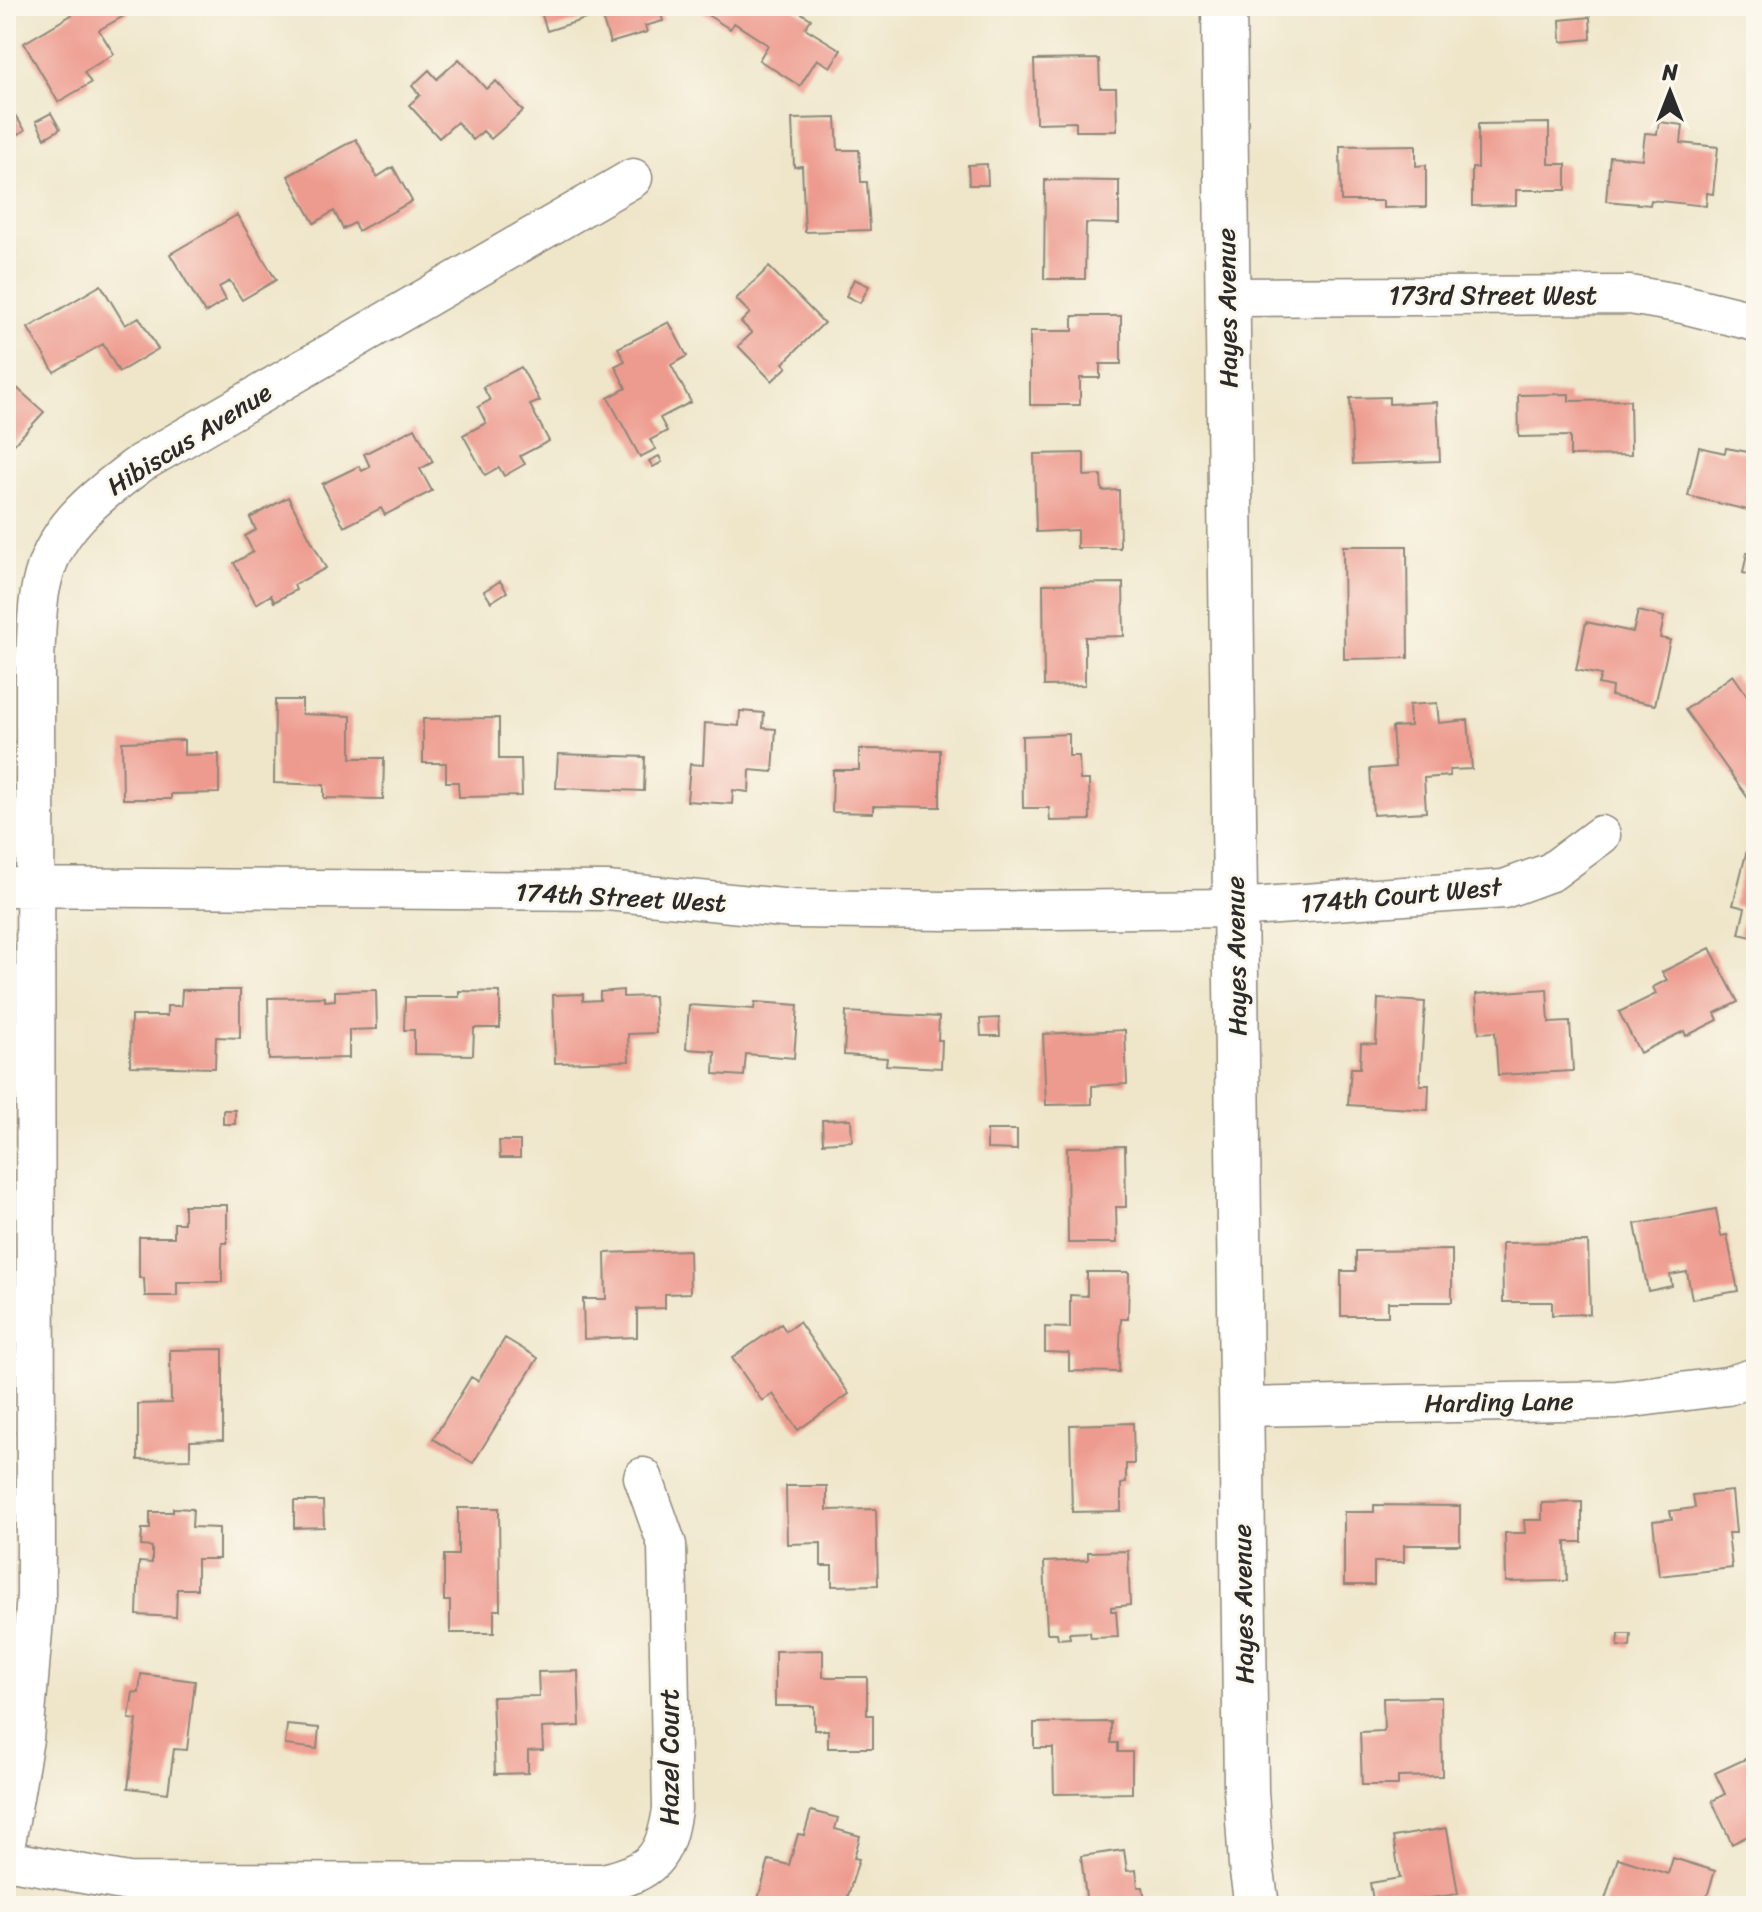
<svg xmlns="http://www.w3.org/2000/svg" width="1762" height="1912" font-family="Sriracha,sans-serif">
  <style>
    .building { fill: #ee9b8f }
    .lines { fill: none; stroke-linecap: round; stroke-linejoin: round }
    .minor-casing { stroke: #8d887a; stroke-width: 41 }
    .tertiary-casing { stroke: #8d887a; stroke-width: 47 }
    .minor { stroke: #fff; stroke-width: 38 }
    .tertiary { stroke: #fff; stroke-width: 44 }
    .labels { text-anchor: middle; stroke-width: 6; stroke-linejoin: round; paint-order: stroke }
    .street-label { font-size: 26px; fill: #2b2b2b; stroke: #fbf7ec }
  </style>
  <rect width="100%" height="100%" fill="#fbf7ec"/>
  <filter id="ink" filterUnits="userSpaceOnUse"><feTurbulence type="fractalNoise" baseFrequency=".0125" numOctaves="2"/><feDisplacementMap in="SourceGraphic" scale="16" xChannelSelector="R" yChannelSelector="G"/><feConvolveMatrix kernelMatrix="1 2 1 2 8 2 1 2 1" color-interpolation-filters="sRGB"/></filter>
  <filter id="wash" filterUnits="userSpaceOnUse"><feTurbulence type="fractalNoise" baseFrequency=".006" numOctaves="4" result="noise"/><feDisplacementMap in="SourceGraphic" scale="32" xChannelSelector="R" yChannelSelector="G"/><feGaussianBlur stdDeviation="1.8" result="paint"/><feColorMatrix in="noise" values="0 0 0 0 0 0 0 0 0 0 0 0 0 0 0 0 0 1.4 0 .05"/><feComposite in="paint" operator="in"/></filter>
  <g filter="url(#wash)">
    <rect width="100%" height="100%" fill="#efe6ca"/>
    <g id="blocks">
      <path class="building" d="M69 6H125L129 13 99 30 114 54 84 72 91 83 58 102 24 43 73 14Z
        M539 6H659L663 21 645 26 647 32 610 43 601 14 547 31Z
        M693 6H790L811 19 805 28 841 50 830 67 817 59 800 86 759 60 768 45 734 23 730 29Z
        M1590 17 1591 39 1561 42 1560 20Z
        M459 59 486 89 496 81 523 111 491 139 483 131 473 140 457 122 439 138 409 105 420 95 412 86 429 70 437 79Z
        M1099 59 1100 88H1116L1117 131H1076V122L1036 123 1034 60Z
        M6 77 14 88 6 93Z
        M6 102 25 130 6 142Z
        M51 113 60 129 45 138 36 121Z
        M836 118 838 150H859L861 182H867L870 230 805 232 802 166 794 167 792 119Z
        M1659 122 1683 125 1681 143 1718 147 1713 194 1707 193 1706 206 1651 200 1650 205 1606 201 1610 156 1642 159 1645 133 1657 134Z
        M1549 123V164H1566V190H1516V205L1472 206V168H1478V124Z
        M356 139 377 177 393 167 412 201 358 231 354 223 343 229 334 211 314 223 288 176Z
        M1416 145V166L1426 165V207L1383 208V201H1341L1340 146Z
        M987 164 988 185H969L968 165Z
        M1045 180 1119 181V224L1086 223 1085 279H1044Z
        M237 215 276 280 242 300 230 281 219 287 226 300 205 313 170 254Z
        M769 267 824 323 783 363 787 367 772 381 738 346 752 333 741 322 750 313 736 299Z
        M854 279 869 286 860 303 846 296Z
        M101 285 125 325 139 317 158 349 119 372 103 344 54 372 28 328Z
        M1073 316H1121V364H1100V378H1080V405H1030V331H1073Z
        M669 322 687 356 671 365 691 402 660 418 667 431 650 440 656 449 640 457 608 398 626 388 615 366 625 361 618 348Z
        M521 367 540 401 530 405 549 441 520 456 525 464 504 476 499 467 485 475 463 435 486 423 478 407 490 400 483 387Z
        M17 388 44 412 6 453V399Z
        M1569 394V401L1630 400 1631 455 1570 456V436L1519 437 1518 395Z
        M1389 397V404L1437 402 1440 461 1353 464 1350 398Z
        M1753 425 1756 426V512L1688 496 1699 447 1725 453 1726 448 1748 452Z
        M415 428 433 462 420 469 432 491 385 515 381 508 344 527 322 484 359 466 362 471 370 467 364 454Z
        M1084 453V476L1101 475 1102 491 1119 490 1120 548H1077V530L1036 532 1034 454Z
        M659 456 662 462 653 467 649 461Z
        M288 497 326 568 294 585 296 590 274 602 271 595 256 604 234 563 253 552 245 536 256 530 250 518Z
        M1343 546H1407L1408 658 1344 659Z
        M1747 553 1756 555V576L1743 573Z
        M500 581 507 592 491 602 484 591Z
        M1123 583 1124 636 1085 637V685L1044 686 1043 584Z
        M1638 611 1664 617 1660 638 1670 640 1655 705 1611 696 1612 687 1598 684 1601 675 1576 670 1586 622 1633 632Z
        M1733 675 1756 708V792L1748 798 1685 710Z
        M275 700H302V714L351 716V758H384L383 799 324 798V785L274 783Z
        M1437 703 1439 723 1468 720 1472 769 1450 770V776L1424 778 1426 812 1373 815 1370 769 1395 767 1392 727 1410 726 1409 705Z
        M740 711 764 713 763 728 776 729 773 772 750 770 749 792 733 790 732 804 687 801 690 764 703 765 705 723 739 726Z
        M499 718V759H521L522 796 459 797 458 782H446V763H423V719Z
        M1069 734V756H1079L1080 780H1089L1090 820 1050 821 1049 808H1023L1022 736Z
        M184 740V755L219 754V793L171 794V799H123L122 742Z
        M859 749 940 750V807L873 806V813L832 812 833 770H859Z
        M558 754 645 757 644 791 556 788Z
        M1752 830 1756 831V938L1739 934 1745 908 1733 905Z
        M1710 948 1738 1002 1715 1013 1718 1020 1686 1036 1684 1031 1640 1053 1619 1012 1656 994 1653 987 1667 980 1662 972Z
        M1547 989 1549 1023 1570 1022 1573 1071 1498 1075 1495 1032 1479 1033 1476 994Z
        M182 990H240V1038L216 1037 215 1068 130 1066 131 1016H167V1006H181Z
        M376 990 377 1029 349 1030V1058L269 1060 268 998 325 997V1001L335 1000V991Z
        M623 990V997L654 996 656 1033 628 1034 629 1061 555 1063 553 995 583 994V1001L600 1000V992Z
        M459 991 500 992V1028H474L473 1055 414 1054V1030H404L405 997H459Z
        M1378 999 1425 1002 1420 1085H1429L1428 1110 1348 1105 1351 1068H1360L1361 1043 1376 1044Z
        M755 1002 798 1005 794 1058 746 1054 744 1076 714 1074 715 1051 686 1049 689 1005 754 1009Z
        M846 1012 939 1017 938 1040H942L941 1068 886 1065 887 1058 844 1055Z
        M999 1018 1000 1036H981L980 1019Z
        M1125 1030 1127 1084 1092 1086V1104L1046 1105 1043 1034Z
        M223 1110H235V1124H223Z
        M851 1119 852 1141 823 1143 822 1120Z
        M987 1130H1017V1150L987 1149Z
        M499 1141H520V1158H500Z
        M1125 1146 1126 1207H1116L1117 1243H1068L1067 1147Z
        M184 1205H227V1243H222V1282H177V1296H145L144 1278H139V1237H174V1223H184Z
        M1716 1209 1721 1236 1727 1235 1738 1291 1692 1299 1687 1272 1670 1275 1672 1286 1648 1291 1635 1224Z
        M1588 1242 1590 1314 1552 1315V1302H1503L1502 1243Z
        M689 1250 690 1293 665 1294V1308L637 1309V1337L584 1339 583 1299H606L605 1253Z
        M1452 1250V1302H1388V1316H1341V1271H1356V1251Z
        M1087 1272H1129L1128 1319H1121L1119 1372 1069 1371V1353L1045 1352V1327L1070 1328V1295L1087 1296Z
        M799 1322 849 1394 798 1430 773 1394 762 1401 732 1358 781 1324 786 1331Z
        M505 1338 538 1358 473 1463 433 1439 471 1377 478 1381Z
        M223 1349V1440L190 1441V1459L138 1460V1404L171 1403 170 1350Z
        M1133 1423 1134 1464H1126V1483L1121 1484V1511L1072 1512 1070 1425Z
        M786 1486H827V1510L876 1509 878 1585 832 1586V1566H821V1543L787 1544Z
        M1732 1491 1736 1533H1728L1732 1568 1659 1576 1653 1521 1672 1519 1670 1511 1695 1508 1693 1495Z
        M294 1501H323L324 1527 294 1528Z
        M1582 1502V1542H1566L1567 1581 1506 1582 1505 1533H1525L1524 1520H1542V1503Z
        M1374 1505 1460 1506V1545H1404V1562H1374V1585H1344V1512H1374Z
        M173 1508 193 1509 192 1527 219 1528V1559H197V1589H177L176 1617 137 1615 139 1562 152 1563V1547L141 1546 142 1529H150V1512H173Z
        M458 1508H499L500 1610H494V1633H450V1601H444V1555H458Z
        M1128 1551 1130 1605 1111 1607V1611H1116L1118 1637 1091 1638 1090 1632 1069 1633 1070 1638 1058 1639 1057 1633H1047L1044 1562 1088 1560V1552Z
        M1619 1634H1631L1630 1647 1618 1646Z
        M823 1650V1677H867V1715H873V1748H828V1730H814V1706H775V1651Z
        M578 1671 580 1726 542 1728 543 1750 528 1751V1773L495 1774 492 1697 539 1696 538 1672Z
        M141 1674 195 1681 187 1750 174 1749 168 1793 128 1788 137 1720 129 1719 133 1692 139 1693Z
        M1441 1697 1442 1776 1398 1777V1785H1362L1360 1732 1384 1731 1383 1698Z
        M1111 1722V1743H1118V1752H1132V1793L1054 1794 1053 1748H1034V1723Z
        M287 1725 319 1728 317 1749 285 1745Z
        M1756 1754V1832L1732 1844 1712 1801 1725 1794 1715 1773Z
        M811 1811 838 1818 835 1829 860 1836 854 1858 859 1859 845 1906H756L769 1860 789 1865 798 1834 804 1835Z
        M1447 1828 1458 1894 1410 1901 1411 1906H1374L1370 1883 1400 1878 1393 1837Z
        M1124 1850 1127 1871 1136 1870 1138 1887H1143L1146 1906H1087L1081 1856Z
        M1618 1858 1668 1874 1673 1858 1715 1871 1704 1906H1603Z"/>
    </g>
  </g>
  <g filter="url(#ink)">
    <use href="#blocks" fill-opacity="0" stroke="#8d887a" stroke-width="2"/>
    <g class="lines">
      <defs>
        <path id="minor" d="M1226 297 1630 295 1683 304 1756 322
          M6 887 607 891 793 909 947 911 1235 908 1504 889 1551 872 1601 835
          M1241 1407 1617 1400 1727 1386 1756 1377
          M6 1843 24 1739 36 1595 35 657C37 634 36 610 41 587 53 527 95 498 141 463L633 178
          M6 1860 128 1882 603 1883C651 1872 665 1859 672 1809L667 1545 643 1477"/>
        <path id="tertiary" d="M1224 6 1246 1791 1251 1865 1257 1906"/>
      </defs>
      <use href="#minor" class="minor-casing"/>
      <use href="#tertiary" class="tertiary-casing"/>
      <use href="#minor" class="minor"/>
      <use href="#tertiary" class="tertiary"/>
    </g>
  </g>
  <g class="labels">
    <g class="street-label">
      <text x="1493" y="304">173rd Street West</text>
      <text transform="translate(1227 308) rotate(-91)" y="9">Hayes Avenue</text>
      <text transform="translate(189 439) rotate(-32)" y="9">Hibiscus Avenue</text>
      <text transform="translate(1401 895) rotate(-5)" y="9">174th Court West</text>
      <text transform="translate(621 897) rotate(3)" y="9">174th Street West</text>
      <text transform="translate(1236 956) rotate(-91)" y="9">Hayes Avenue</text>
      <text transform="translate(1499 1402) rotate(-1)" y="9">Harding Lane</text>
      <text transform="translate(1243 1604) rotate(-91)" y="9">Hayes Avenue</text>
      <text transform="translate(669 1757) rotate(-90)" y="9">Hazel Court</text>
    </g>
  </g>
  <rect width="1762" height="1912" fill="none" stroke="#fbf7ec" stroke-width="32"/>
  <g transform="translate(1670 92)" stroke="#fbf7ec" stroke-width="6" paint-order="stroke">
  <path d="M0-6L14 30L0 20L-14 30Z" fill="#2b2b2b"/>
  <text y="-12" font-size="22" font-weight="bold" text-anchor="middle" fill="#2b2b2b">N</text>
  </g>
</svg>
